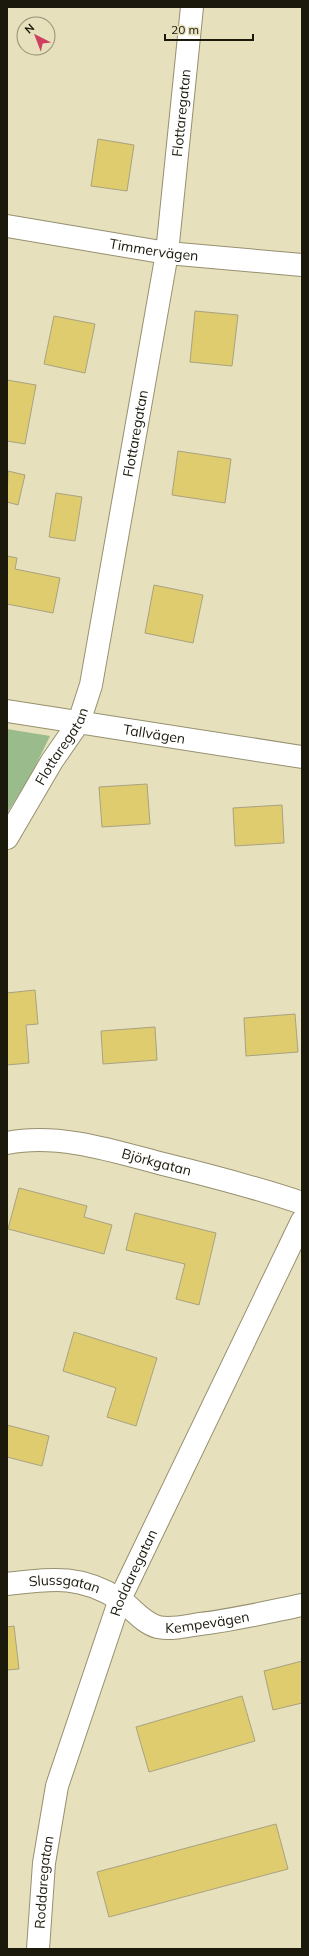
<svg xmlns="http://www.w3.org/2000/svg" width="309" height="1956" font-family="Mulish,sans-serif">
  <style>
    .green { fill: #9abc8c }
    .building { fill: #decc6e; stroke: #a9a281 }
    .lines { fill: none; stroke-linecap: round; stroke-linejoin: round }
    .minor-casing { stroke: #96906f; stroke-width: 24 }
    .minor { stroke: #fff; stroke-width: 22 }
    .labels { text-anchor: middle; stroke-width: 3.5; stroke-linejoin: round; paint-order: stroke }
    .street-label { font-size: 14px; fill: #1b190c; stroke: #e6e0bd }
  </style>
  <rect width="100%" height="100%" fill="#e6e0bd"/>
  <path class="green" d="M7 729 50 736 31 775 7 813Z"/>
  <path class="building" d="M98 139 134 145 127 191 91 186Z
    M195 311 238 315 232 366 190 362Z
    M54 316 95 324 85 373 44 364Z
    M7 380 36 385 25 444 7 441Z
    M178 451 231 459 225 503 172 495Z
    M8 471 25 475 18 505 7 502Z
    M56 493 82 497 75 541 49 537Z
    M7 556 17 558 15 569 60 578 53 613 7 604Z
    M154 585 203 595 193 643 145 633Z
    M147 784 150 824 102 827 99 787Z
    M282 805 284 843 235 846 233 808Z
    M35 990 38 1024 26 1025 29 1063 7 1065V993Z
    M295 1014 298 1052 246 1056 244 1018Z
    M155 1027 157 1060 103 1064 101 1031Z
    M19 1188 87 1206 84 1217 112 1225 104 1254 8 1229Z
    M135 1213 216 1233 199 1305 176 1299 185 1264 126 1250Z
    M74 1332 157 1358 136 1426 107 1417 116 1388 63 1371Z
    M7 1425 49 1436 42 1466 7 1457Z
    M14 1626 19 1669 7 1670V1627Z
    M302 1661V1703L273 1710 264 1671Z
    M242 1696 255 1741 149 1772 136 1727Z
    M276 1824 288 1869 109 1917 97 1872Z"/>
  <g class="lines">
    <defs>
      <g id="minor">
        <path id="s1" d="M7 226 167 253 302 265"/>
        <path id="s2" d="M7 711 302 757"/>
        <path id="s3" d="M7 838 52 761 79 722 91 685 167 253 192 7"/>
        <path id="s4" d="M7 1143C57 1133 111 1150 159 1163 208 1175 255 1187 302 1203"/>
        <path id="s5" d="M7 1584C52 1579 78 1574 119 1599 132 1607 142 1623 158 1627 172 1630 186 1626 200 1624 235 1620 268 1612 302 1605"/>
        <path id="s6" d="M38 1949 44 1863 57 1786 120 1599 302 1221"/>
      </g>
    </defs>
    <use href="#minor" class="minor-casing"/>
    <use href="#minor" class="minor"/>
  </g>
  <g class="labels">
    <g class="street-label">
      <text dy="5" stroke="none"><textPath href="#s3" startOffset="755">Flottaregatan</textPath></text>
      <text dy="5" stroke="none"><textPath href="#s1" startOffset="149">Timmervägen</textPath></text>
      <text dy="5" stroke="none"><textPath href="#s3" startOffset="431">Flottaregatan</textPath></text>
      <text dy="5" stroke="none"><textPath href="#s2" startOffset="149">Tallvägen</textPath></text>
      <text dy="5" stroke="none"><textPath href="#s3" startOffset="107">Flottaregatan</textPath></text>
      <text dy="5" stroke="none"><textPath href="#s4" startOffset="152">Björkgatan</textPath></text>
      <text dy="5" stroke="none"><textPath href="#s6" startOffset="391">Roddaregatan</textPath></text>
      <text dy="5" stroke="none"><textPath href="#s5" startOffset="58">Slussgatan</textPath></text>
      <text dy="5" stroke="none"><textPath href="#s5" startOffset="214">Kempevägen</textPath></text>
      <text dy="5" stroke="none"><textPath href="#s6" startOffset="67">Roddaregatan</textPath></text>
    </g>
  </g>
  <rect width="309" height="1956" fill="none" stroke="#1b190c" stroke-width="16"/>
  <g transform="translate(36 36) rotate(318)"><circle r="19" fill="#e6e0bd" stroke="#959076"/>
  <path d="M0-3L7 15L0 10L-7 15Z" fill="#ce3f5f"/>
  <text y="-6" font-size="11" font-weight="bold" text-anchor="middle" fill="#1b190c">N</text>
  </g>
  <path d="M165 34v6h88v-6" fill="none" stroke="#1b190c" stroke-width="2"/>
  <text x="171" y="34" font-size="12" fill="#1b190c" stroke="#e6e0bd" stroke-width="3" paint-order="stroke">20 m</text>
</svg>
